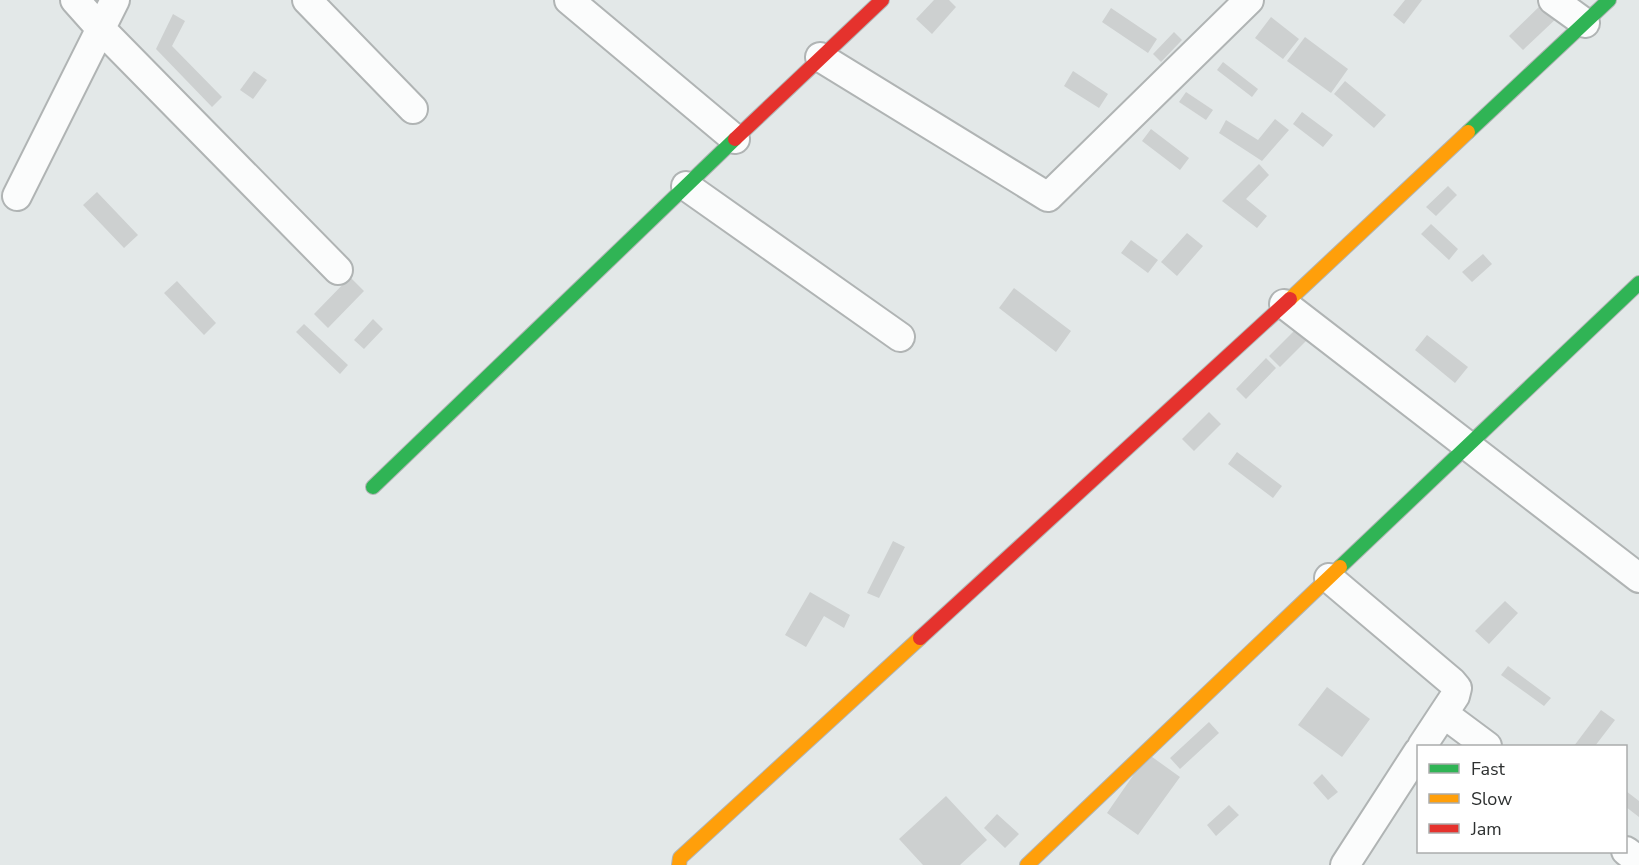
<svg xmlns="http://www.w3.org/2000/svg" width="1639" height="865" font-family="'Nunito Sans',sans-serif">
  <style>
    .building { fill: #cdd0d0 }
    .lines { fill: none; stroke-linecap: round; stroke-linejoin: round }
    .street-casing { stroke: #b0b4b4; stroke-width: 32 }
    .fast-casing { stroke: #b0b4b4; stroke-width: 16 }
    .slow-casing { stroke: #b0b4b4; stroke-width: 16 }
    .jam-casing { stroke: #b0b4b4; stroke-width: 16 }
    .street { stroke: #fbfcfc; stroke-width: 28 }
    .fast { stroke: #30b455; stroke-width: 14 }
    .slow { stroke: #ff9f0a; stroke-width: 14 }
    .jam { stroke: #e5322d; stroke-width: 14 }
  </style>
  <rect width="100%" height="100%" fill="#e3e8e8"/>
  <path class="building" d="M934 0H949L956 7 932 34 916 19Z
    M1405 0H1422L1404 24 1393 15Z
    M1545 1 1559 16 1523 50 1509 36Z
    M1111 8 1157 39 1148 53 1102 22Z
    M173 14 185 21 172 46 222 97 212 107 156 49Z
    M1271 17 1299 39 1283 59 1255 38Z
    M1174 32 1182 40 1161 62 1153 54Z
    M1305 37 1348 69 1331 93 1287 61Z
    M1223 62 1258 89 1252 97 1217 70Z
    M254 71 267 80 253 99 240 90Z
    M1073 71 1108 94 1099 108 1064 86Z
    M1345 81 1386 115 1374 128 1334 94Z
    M1186 92 1213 110 1206 120 1179 102Z
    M1302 112 1333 135 1323 147 1293 124Z
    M1275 119 1289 130 1262 161 1219 133 1226 120 1258 140Z
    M1151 129 1189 158 1180 170 1142 141Z
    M1259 164 1269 175 1246 199 1267 216 1257 228 1222 201Z
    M1448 186 1457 195 1436 216 1426 207Z
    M97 192 138 235 124 248 83 205Z
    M1431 224 1458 249 1449 260 1421 234Z
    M1187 233 1203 246 1177 276 1161 262Z
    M1131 240 1158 260 1148 273 1121 253Z
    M1483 254 1492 264 1472 282 1462 272Z
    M350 277 364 291 328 328 314 314Z
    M177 281 216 323 204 335 164 293Z
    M1014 288 1071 331 1056 352 999 308Z
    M373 319 383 329 364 349 354 340Z
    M304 324 348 365 340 374 296 332Z
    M1300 325 1311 336 1280 367 1269 356Z
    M1427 335 1468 367 1455 383 1415 350Z
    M1266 358 1276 368 1246 399 1236 389Z
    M1209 412 1221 424 1194 451 1182 439Z
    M1237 452 1282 486 1273 498 1228 464Z
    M893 541 905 547 879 598 867 593Z
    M810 592 850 615 844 628 824 616 806 647 785 635Z
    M1505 601 1518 613 1489 644 1475 631Z
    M1508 666 1551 698 1544 706 1501 675Z
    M1327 687 1370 719 1342 757 1298 725Z
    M1601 710 1615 720 1595 746H1574Z
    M1209 722 1219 733 1180 769 1170 758Z
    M1148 754 1180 777 1138 835 1107 813Z
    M1322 774 1338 792 1328 800 1313 783Z
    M1626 791 1639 801V817L1626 807Z
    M946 796 987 840 960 865H923L899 839Z
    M1229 805 1239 815 1216 836 1207 825Z
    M997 814 1019 834 1005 848 984 828Z"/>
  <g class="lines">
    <defs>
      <path id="street" d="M75 0 100 28 338 270
        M307 0 413 109
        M569 0 735 139
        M1553 0 1585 23
        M820 57 1048 197 1249 0
        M686 186 900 337
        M17 196 115 0
        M1284 304 1639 578
        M1329 578 1452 682 1457 688 1455 696 1422 746
        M1444 714 1487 746
        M1626 851 1639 861
        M1345 865 1418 752"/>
      <path id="fast" d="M1468 132 1609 0
        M373 487 735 139
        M1340 567 1639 283"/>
      <path id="slow" d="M1290 299 1468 132
        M679 865 680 858 920 638
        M1027 865 1340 567"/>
      <path id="jam" d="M735 139 882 0
        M920 638 1290 299"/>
    </defs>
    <use href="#street" class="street-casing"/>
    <use href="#fast" class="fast-casing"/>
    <use href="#slow" class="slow-casing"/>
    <use href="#jam" class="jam-casing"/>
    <use href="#street" class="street"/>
    <use href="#fast" class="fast"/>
    <use href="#slow" class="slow"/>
    <use href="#jam" class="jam"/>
  </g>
  <rect x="1417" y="745" width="210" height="108" fill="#ffffff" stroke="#abacac" stroke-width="1.5"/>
  <rect x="1429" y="764" width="30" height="9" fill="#30b455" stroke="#abacac" stroke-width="1.5"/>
  <text x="1471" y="775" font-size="18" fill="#2d3030">Fast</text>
  <rect x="1429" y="794" width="30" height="9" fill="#ff9f0a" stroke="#abacac" stroke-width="1.5"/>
  <text x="1471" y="805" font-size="18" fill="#2d3030">Slow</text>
  <rect x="1429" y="824" width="30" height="9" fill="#e5322d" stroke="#abacac" stroke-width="1.5"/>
  <text x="1471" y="835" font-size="18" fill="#2d3030">Jam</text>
</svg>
